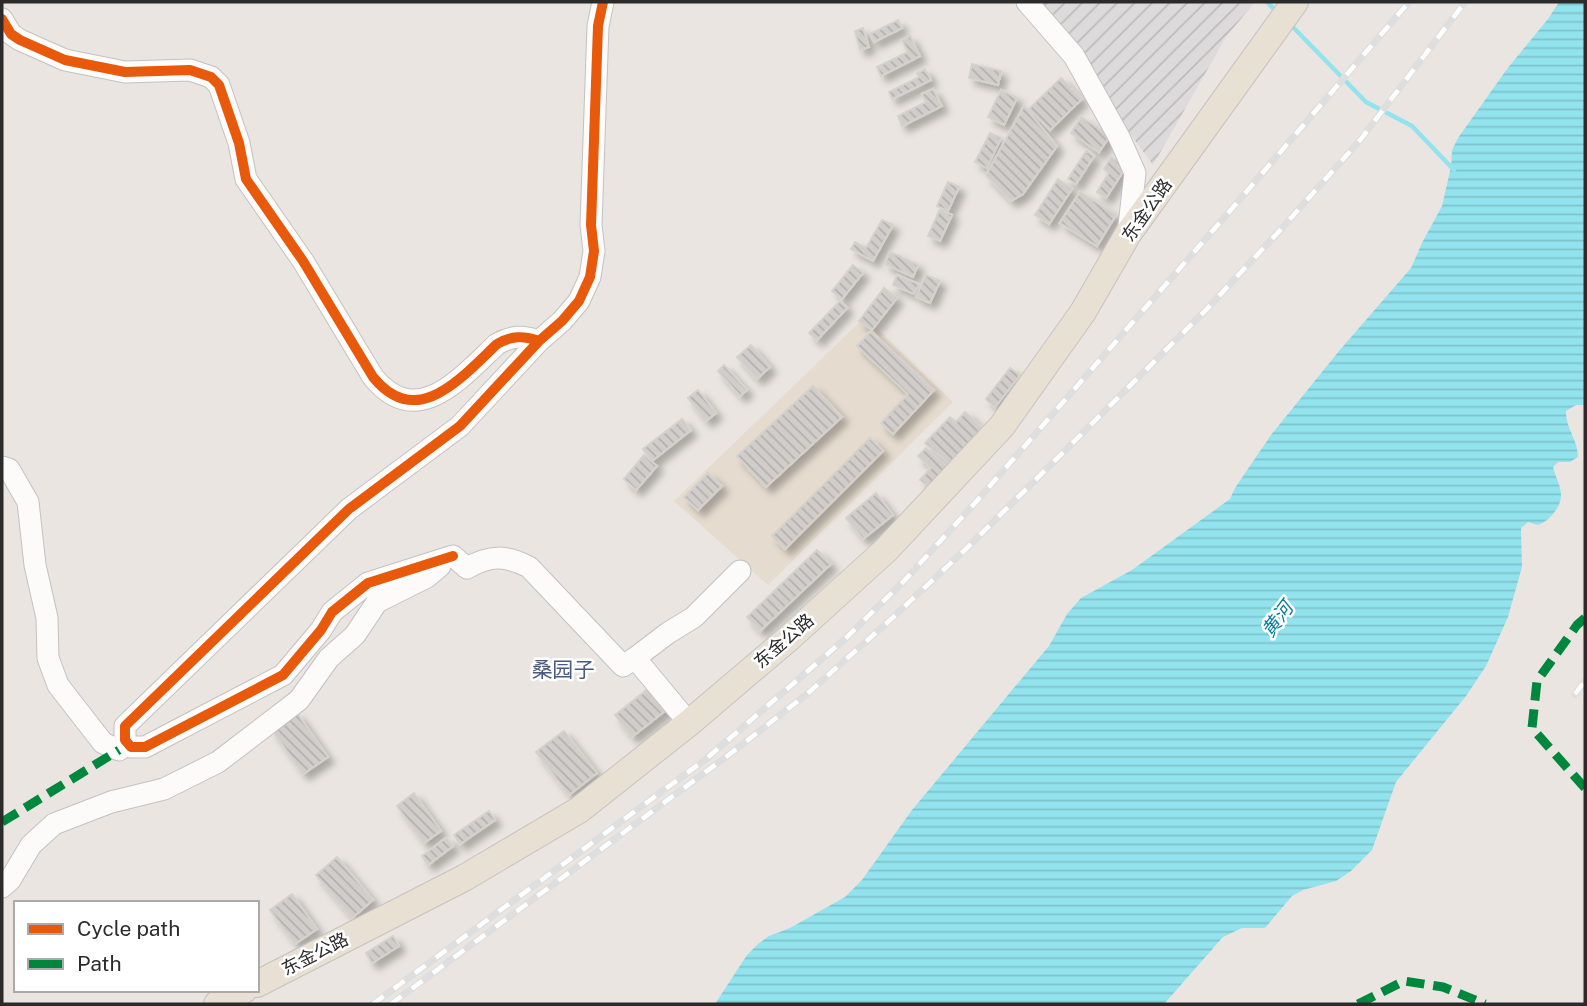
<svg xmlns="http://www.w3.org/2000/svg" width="1587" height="1006" font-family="'Public Sans','Noto Sans SC',sans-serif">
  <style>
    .industrial { fill: url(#industrial-furrows) }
    .education { fill: #e5dbce }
    .water { fill: url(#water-rules) }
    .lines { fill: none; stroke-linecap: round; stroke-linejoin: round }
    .stream { stroke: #92e3ed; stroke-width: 4.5 }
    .building { fill: url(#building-back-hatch); stroke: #d5d1cc; stroke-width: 2; filter: url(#shadow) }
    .minor-casing { stroke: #c3c2c2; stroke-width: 23 }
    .major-casing { stroke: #c5c3c1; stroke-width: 28 }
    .minor { stroke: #fcfbfa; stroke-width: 21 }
    .major { stroke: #e7e0d3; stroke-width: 26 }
    .rail-casing { stroke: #dededf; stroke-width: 7 }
    .rail { stroke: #fff; stroke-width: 4.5; stroke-dasharray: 13; stroke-linecap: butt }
    .quiet { stroke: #00873e; stroke-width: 9; stroke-dasharray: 18 9; stroke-linecap: butt }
    .cycleway-casing { stroke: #fff; stroke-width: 15 }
    .cycleway { stroke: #e8590c; stroke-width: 10 }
    .labels { text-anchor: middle; stroke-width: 5; stroke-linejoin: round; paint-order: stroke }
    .street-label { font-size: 18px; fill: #2b2b2b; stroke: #fff }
    .water-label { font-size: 19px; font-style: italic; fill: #087c9b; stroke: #fff }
    .quarter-label { font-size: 21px; fill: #495a7e; stroke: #fff }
  </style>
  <defs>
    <pattern id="industrial-furrows" width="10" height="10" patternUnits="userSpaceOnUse" patternTransform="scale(1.75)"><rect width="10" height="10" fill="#dddadc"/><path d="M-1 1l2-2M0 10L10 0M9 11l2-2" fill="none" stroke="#bebbbd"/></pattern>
    <pattern id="water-rules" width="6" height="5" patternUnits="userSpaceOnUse" patternTransform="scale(1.75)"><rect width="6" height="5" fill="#92e3ed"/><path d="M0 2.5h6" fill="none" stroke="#7ec3cb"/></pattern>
    <pattern id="building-back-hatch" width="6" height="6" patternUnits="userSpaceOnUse" patternTransform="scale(1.75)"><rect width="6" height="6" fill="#d0cdca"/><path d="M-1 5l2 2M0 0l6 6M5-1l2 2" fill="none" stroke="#b3b0ae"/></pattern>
    <filter id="shadow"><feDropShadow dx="6" dy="6" stdDeviation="3.5" flood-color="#0004"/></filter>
  </defs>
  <rect width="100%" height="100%" fill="#eae5e0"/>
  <path class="industrial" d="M1034 2H1255L1226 37 1153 165Z"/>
  <path class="education" d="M865 317 953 402 768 585 674 501Z"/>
  <path class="water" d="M1559 2H1585V405H1576L1566 411C1565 427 1578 440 1578 457L1570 462H1558L1553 467C1557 483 1567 494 1556 510 1551 517 1546 522 1538 525L1528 522 1521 528 1522 567 1508 617 1486 666 1466 696 1396 782 1372 850 1351 871 1336 881 1303 890 1292 896 1265 928H1242L1223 937 1164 1004H715L747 955 758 944 769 936 790 928 845 897 862 880 912 810 1049 646 1067 614 1081 598 1132 570 1230 499 1235 488 1271 435 1339 351 1411 268 1423 241 1442 206 1451 167 1452 150 1458 138 1507 69 1548 19Z"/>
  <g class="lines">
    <path class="stream" d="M1267 2 1276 11
      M1290 24 1366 102 1412 126 1454 170"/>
  </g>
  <path class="building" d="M898 20 902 28 874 42 870 34Z
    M863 28 869 47 860 50 855 31Z
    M910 36 920 56 881 76 877 67 908 52 902 40Z
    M972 64 1001 71 998 85 969 78Z
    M925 69 931 80 892 99 889 92 919 77 917 73Z
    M1061 78 1082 99 1050 130 1029 109Z
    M933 89 942 106 902 126 898 116 926 102 922 94Z
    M1001 90 1017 98 1004 125 988 117Z
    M1024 106 1057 146 1023 194 1011 201 986 175Z
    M1081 117 1110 136 1099 152 1071 133Z
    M990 133 1001 138 987 168 975 162Z
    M1086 151 1094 156 1076 184 1068 179Z
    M1111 157 1126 167 1106 198 1097 192 1109 173 1104 169Z
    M1058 179 1072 189 1049 224 1035 215Z
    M948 182 959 187 948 211 937 206Z
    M1080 192 1116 215 1097 246 1060 223Z
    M940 209 952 215 940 241 928 236Z
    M882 220 893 225 873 261 851 249 855 242 866 248Z
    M890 252 918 265 913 277 885 264Z
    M853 265 863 273 842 299 832 291Z
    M897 275 919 284 914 294 893 285Z
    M926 275 940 281 930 303 916 297Z
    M884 288 897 298 872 330 859 321Z
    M840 301 847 308 817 340 809 333Z
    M871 331 934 390 893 434 881 423 908 394 857 346Z
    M751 345 770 367 757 379 737 357Z
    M724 365 747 390 740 396 718 371Z
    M1010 368 1020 375 995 407 986 399Z
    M813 386 842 417 766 487 737 456Z
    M698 390 716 413 706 421 688 398Z
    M965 412 982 428 949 464 925 443 950 417 956 422Z
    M682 419 691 430 652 461 643 449Z
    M870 438 883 451 785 549 772 536Z
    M926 448 948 467 929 487 920 480 931 468 918 456Z
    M644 455 657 466 636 490 624 479Z
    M708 473 722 486 698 510 684 497Z
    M876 493 893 515 863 539 846 518Z
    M817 550 831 564 760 631 747 617Z
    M653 685 671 706 632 737 615 715Z
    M297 713 328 757 303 774 272 730Z
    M564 731 597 773 569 795 536 752Z
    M414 793 441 831 424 843 397 806Z
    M489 811 495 820 460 844 454 835Z
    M446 838 453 846 428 865 422 856Z
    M337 857 373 900 352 918 316 875Z
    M292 894 317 929 295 944 270 910Z
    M393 936 399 946 372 963 366 953Z"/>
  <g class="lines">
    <defs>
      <path id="minor" d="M1027 2 1074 56 1119 137 1135 173 1128 234
        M2 19 11 34 20 40 65 60 125 72 190 70 211 77 219 85 239 143 246 179 303 261 373 377C417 431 461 378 497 344 511 336 523 335 539 341
        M2 467 9 469 28 502 35 565 47 618 48 658 58 685 103 743 119 750 127 744
        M453 556 368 583 332 612 321 630 283 675 145 747H131L125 740V726L349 509 460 426 539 341 562 321 579 301 590 277 594 251 591 225 598 26 603 2
        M453 556 467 568C490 555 506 555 529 567L623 666 635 658 689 723
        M635 658 668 633 694 617 740 571
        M2 887 10 880 31 845 54 824 111 802 164 789 218 762 299 700 329 658 355 635 377 602 427 577 440 566"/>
      <path id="major" d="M257 984 464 878 579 810 689 723 789 638 886 550 1002 426 1083 312 1128 234 1295 2
        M217 1004 244 990"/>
    </defs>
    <use href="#minor" class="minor-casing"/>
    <use href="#major" class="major-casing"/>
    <use href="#minor" class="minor"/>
    <use href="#major" class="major"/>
    <defs>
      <path id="rail" d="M1575 694 1585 681
        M373 1004 706 759 846 638 904 581 975 503 1229 212 1409 2
        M391 1004 726 757 807 694 889 621 968 547 1205 311 1283 227 1361 139 1465 2"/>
    </defs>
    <use href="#rail" class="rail-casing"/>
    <use href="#rail" class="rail"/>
    <path class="quiet" d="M1585 618 1577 625 1537 681 1532 728 1585 788
      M2 822 119 750
      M1358 1004 1404 981 1443 987 1485 1004"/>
    <defs>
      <path id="cycleway" d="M2 19 11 34 20 40 65 60 125 72 190 70 211 77 219 85 239 143 246 179 303 261 373 377C417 431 461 378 497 344 511 336 523 335 539 341
        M453 556 368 583 332 612 321 630 283 675 145 747H131L125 740V726L349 509 460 426 539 341 562 321 579 301 590 277 594 251 591 225 598 26 603 2"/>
    </defs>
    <use href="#cycleway" class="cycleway-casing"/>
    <use href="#cycleway" class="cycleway"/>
  </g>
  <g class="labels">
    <g class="street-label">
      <text transform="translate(1147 210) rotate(-55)" y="6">东金公路</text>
      <text transform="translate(784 641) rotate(-41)" y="6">东金公路</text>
      <text transform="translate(315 954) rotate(-27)" y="6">东金公路</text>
    </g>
    <g class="water-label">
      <text transform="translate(1277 619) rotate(-53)" y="7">黄河</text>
    </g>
    <g class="quarter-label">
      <text x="563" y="677">桑园子</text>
    </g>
  </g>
  <rect width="1587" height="1006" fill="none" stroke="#2b2b2b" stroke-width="7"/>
  <rect x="14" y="901" width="245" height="91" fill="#ffffff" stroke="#aaaaaa" stroke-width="2"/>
  <rect x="28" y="924" width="35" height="10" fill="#e8590c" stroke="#aaaaaa" stroke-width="2"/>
  <text x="77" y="936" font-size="21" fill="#2b2b2b">Cycle path</text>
  <rect x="28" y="959" width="35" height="10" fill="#00873e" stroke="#aaaaaa" stroke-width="2"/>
  <text x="77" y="971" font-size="21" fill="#2b2b2b">Path</text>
</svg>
